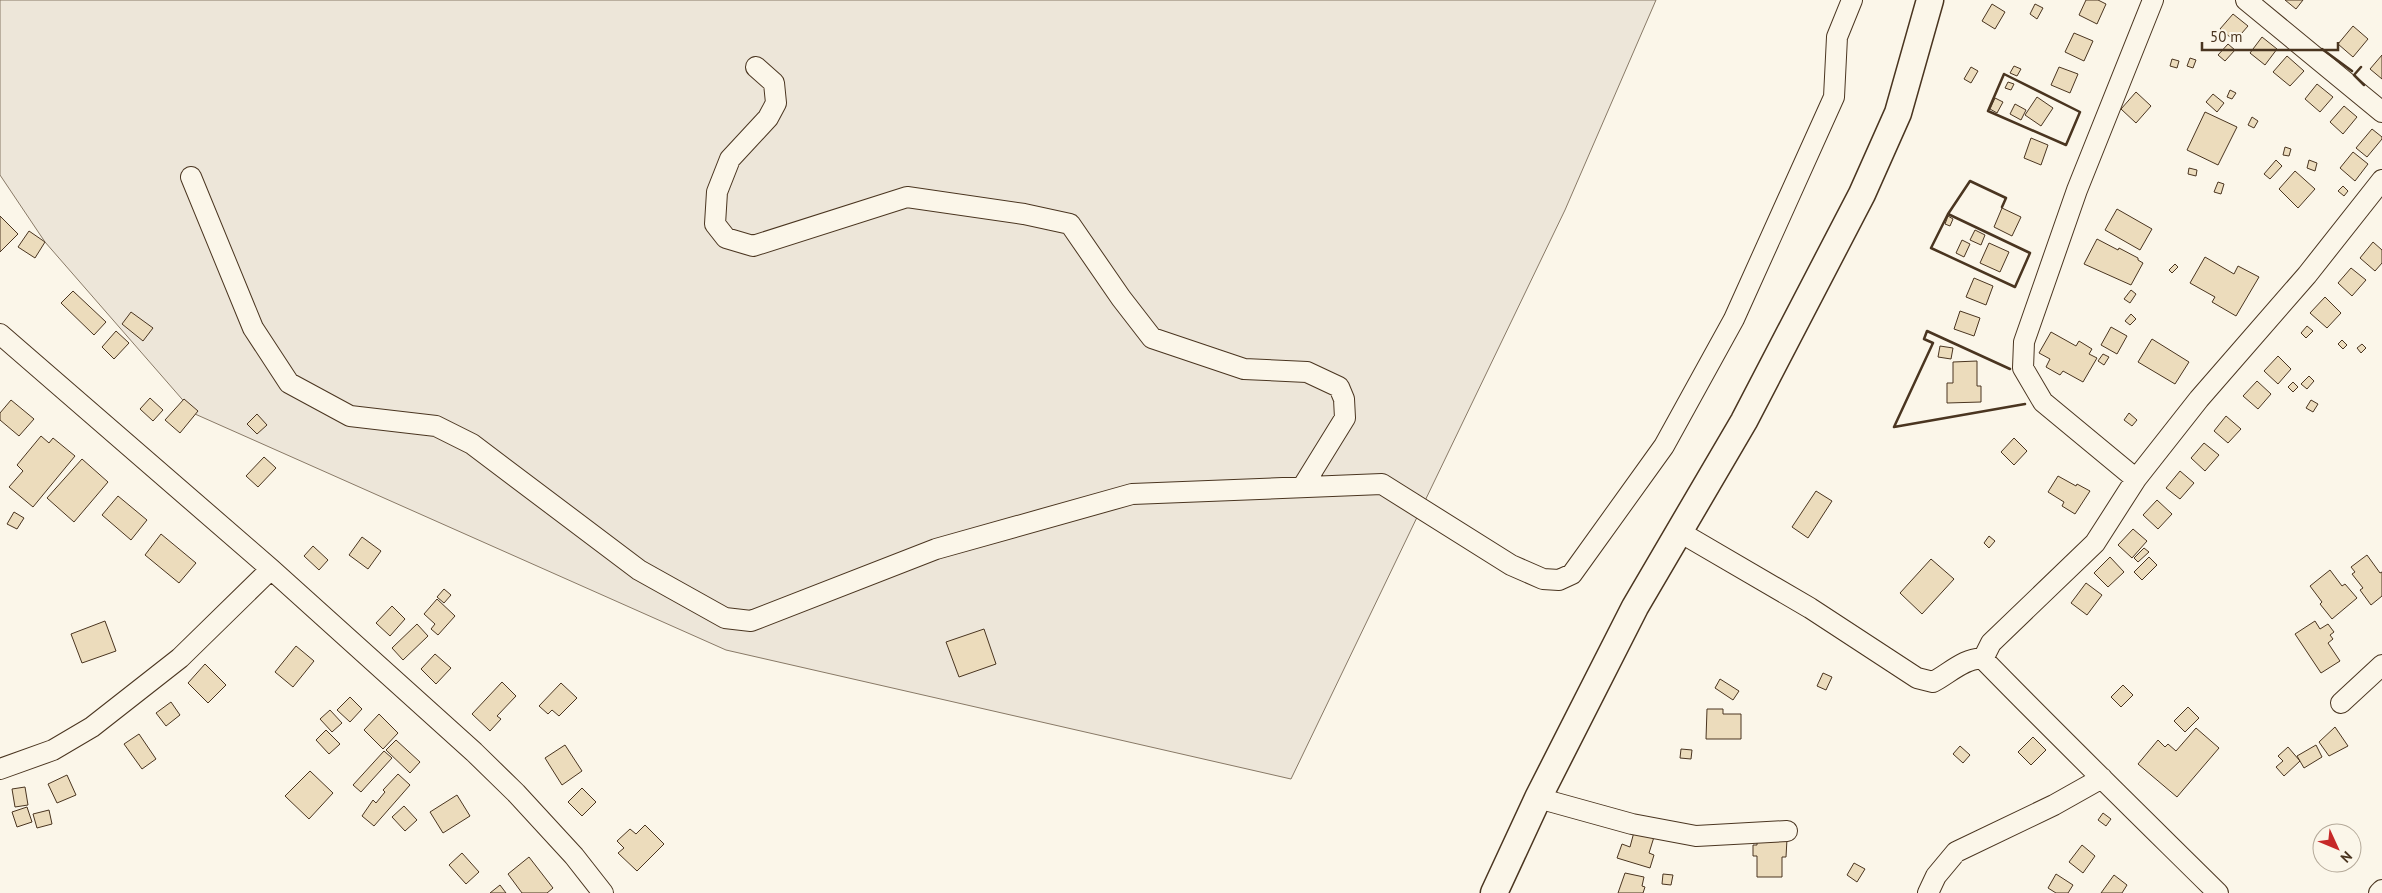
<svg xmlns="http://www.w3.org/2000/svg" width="2382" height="893" font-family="'PT Sans',sans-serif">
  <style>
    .green { fill: #ede6d9; stroke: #887966 }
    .building { fill: #ecdcbc; stroke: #4a3520 }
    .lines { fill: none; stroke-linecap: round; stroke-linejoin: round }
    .minor-casing { stroke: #4a3520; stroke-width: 22 }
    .major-casing { stroke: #4a3520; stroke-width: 29 }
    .minor { stroke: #fbf6e9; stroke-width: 20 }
    .major { stroke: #fbf6e9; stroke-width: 26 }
    .wall { stroke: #4a3520; stroke-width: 2.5 }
  </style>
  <rect width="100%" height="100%" fill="#fbf6e9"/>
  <path class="green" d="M0 0H1656L1565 210 1291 779 726 650 195 414 45 242 0 175Z"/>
  <path class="building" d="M2086 0H2098L2106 4 2097 24 2079 15Z
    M2285 0H2303L2296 9Z
    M1992 4 2005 12 1995 29 1982 21Z
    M2035 4 2043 8 2037 19 2030 14Z
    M2233 14 2248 26 2235 41 2220 29Z
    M2353 26 2368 39 2353 57 2338 44Z
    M2074 33 2093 41 2084 61 2065 52Z
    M2262 37 2277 49 2265 65 2250 53Z
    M2228 44 2235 50 2225 61 2218 55Z
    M2382 55V79L2370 69Z
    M2287 56 2304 71 2290 86 2273 72Z
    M2190 58 2196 60 2193 68 2187 66Z
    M2172 59 2179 61 2177 68 2170 66Z
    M2014 66 2021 69 2017 76 2010 73Z
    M1971 67 1978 71 1971 83 1964 79Z
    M2059 67 2078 74 2070 93 2051 85Z
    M2008 82 2014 84 2011 90 2005 88Z
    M2317 84 2333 97 2320 112 2305 99Z
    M2230 90 2236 93 2232 99 2227 97Z
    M2136 92 2151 106 2136 123 2121 109Z
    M2213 94 2224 103 2217 112 2206 102Z
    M2037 97 2053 108 2041 126 2025 115Z
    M1995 98 2003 102 1997 113 1990 109Z
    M2015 104 2026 110 2021 120 2010 114Z
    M2344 106 2357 117 2343 134 2330 122Z
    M2205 112 2237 127 2218 165 2187 150Z
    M2252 117 2258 121 2254 128 2248 125Z
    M2372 129 2382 137V139L2367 157 2356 148Z
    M2031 138 2048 145 2041 165 2024 158Z
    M2285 147 2291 149 2289 156 2283 155Z
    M2353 152 2368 164 2355 181 2340 168Z
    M2276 160 2282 166 2270 179 2264 174Z
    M2309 160 2317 163 2315 171 2307 168Z
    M2189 168 2197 170 2196 176 2188 174Z
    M2295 171 2315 189 2298 208 2279 189Z
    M2218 182 2224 184 2221 194 2214 192Z
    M2343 186 2348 191 2344 196 2338 191Z
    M2002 208 2021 217 2012 236 1994 227Z
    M2117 209 2152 229 2140 250 2105 230Z
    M0 216 18 234 0 252Z
    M1948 216 1953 219 1950 226 1945 224Z
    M1975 230 1985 235 1981 245 1970 240Z
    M29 231 45 242 35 258 18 247Z
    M2097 239 2118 250 2119 248 2138 258V260L2143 263 2131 285 2084 264Z
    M1962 240 1970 244 1964 257 1956 253Z
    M2373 242 2382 250V263L2375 271 2360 258Z
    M1989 243 2009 252 2000 272 1980 263Z
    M2205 257 2234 274 2238 266 2259 277 2236 316 2212 302 2215 297 2190 283Z
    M2175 264 2178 267 2172 273 2169 270Z
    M2351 268 2366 280 2352 296 2338 283Z
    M1974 278 1993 286 1986 305 1966 297Z
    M2131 290 2136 294 2130 303 2124 299Z
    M73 291 106 322 94 335 61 303Z
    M2325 297 2341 313 2327 328 2310 313Z
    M1960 311 1980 318 1974 336 1954 329Z
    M131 312 153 328 143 341 122 324Z
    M2131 314 2136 319 2130 325 2125 321Z
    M2307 326 2313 331 2306 338 2301 333Z
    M2111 327 2127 336 2117 354 2101 345Z
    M116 331 129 343 114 359 102 347Z
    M2051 332 2076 346 2079 341 2092 349 2089 354 2097 358 2083 382 2063 371 2060 375 2046 367 2050 359 2039 353Z
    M2152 339 2189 362 2175 384 2138 362Z
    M2342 340 2347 345 2343 349 2338 344Z
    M2362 344 2366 348 2361 353 2357 348Z
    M1940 346 1953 348 1951 359 1938 357Z
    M2103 354 2109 357 2104 365 2098 361Z
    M2278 356 2291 369 2278 384 2264 371Z
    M1977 361V386H1981V402L1947 403V383H1953V362Z
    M2309 376 2314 381 2307 389 2301 384Z
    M2257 381 2271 394 2258 409 2243 396Z
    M2293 382 2298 387 2293 392 2288 387Z
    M150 398 163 410 153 421 140 409Z
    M184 399 198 411 180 433 165 420Z
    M11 400 34 419 19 436 0 420V413Z
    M2311 400 2318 404 2313 412 2306 408Z
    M2129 413 2137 420 2132 426 2124 420Z
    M257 414 267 425 257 434 247 424Z
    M2226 416 2241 429 2228 443 2214 431Z
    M41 436 49 443 53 438 75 456 33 507 9 487 23 471 17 465Z
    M2014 438 2027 451 2014 465 2001 452Z
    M2204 443 2219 455 2205 471 2191 458Z
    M264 457 276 468 258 487 246 476Z
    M82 459 108 482 74 522 47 498Z
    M2180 471 2194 483 2180 499 2166 488Z
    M2058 476 2076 486 2077 484 2090 491 2075 514 2062 506 2064 502 2048 492Z
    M1816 491 1832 501 1808 538 1792 527Z
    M118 496 147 520 131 540 102 515Z
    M2157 500 2172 514 2158 529 2143 515Z
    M14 512 24 518 17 529 7 524Z
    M2133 529 2147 541 2132 558 2118 545Z
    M161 534 196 563 179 583 145 555Z
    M1989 536 1995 541 1989 548 1984 543Z
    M362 537 381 551 368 569 349 555Z
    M313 546 328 560 319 570 304 556Z
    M2144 548 2149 552 2138 562 2134 558Z
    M2367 555 2380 573 2382 572V596L2371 605 2360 590 2363 588 2352 574 2355 572 2351 567Z
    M2110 557 2124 572 2108 587 2094 573Z
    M2149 557 2157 565 2142 580 2134 572Z
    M1931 559 1954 579 1922 614 1900 593Z
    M2330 570 2342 586 2345 584 2357 598 2332 619 2320 604 2322 602 2310 586Z
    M2086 583 2102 595 2087 615 2071 603Z
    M444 589 451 595 444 603 437 597Z
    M437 599 455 616 438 635 431 629 435 624 424 614Z
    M392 606 405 619 390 636 376 623Z
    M105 621 116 651 82 663 71 634Z
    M2315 621 2320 629 2328 624 2334 632 2330 635 2333 639 2328 643 2340 661 2321 673 2295 634Z
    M417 624 428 636 403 660 392 648Z
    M984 629 996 664 959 677 946 642Z
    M296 646 314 661 293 687 275 672Z
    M435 654 451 668 436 684 421 669Z
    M205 664 226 685 208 703 188 683Z
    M1823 673 1832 677 1826 690 1817 686Z
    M1720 679 1739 691 1733 700 1715 688Z
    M502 682 516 696 497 716 501 719 490 731 472 714Z
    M561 683 577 698 559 716 552 710 548 714 539 706Z
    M2123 685 2133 695 2121 707 2111 697Z
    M350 697 362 709 350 722 337 710Z
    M171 702 180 715 166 726 156 713Z
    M2188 707 2199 718 2185 732 2174 721Z
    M1707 709H1723V714H1741V739H1706Z
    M330 710 342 723 332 732 320 719Z
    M379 714 398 733 383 749 364 730Z
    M2335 727 2348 746 2329 756 2319 742Z
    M2196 728 2219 748 2177 797 2138 764 2158 740 2165 747 2168 744 2176 751Z
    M326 730 340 744 329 754 316 740Z
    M139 734 156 759 142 769 124 744Z
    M2033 737 2046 750 2031 765 2018 752Z
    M396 740 420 762 410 773 386 750Z
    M565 745 582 771 562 785 545 758Z
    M2316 745 2322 757 2304 768 2297 756Z
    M1960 746 1970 755 1963 763 1953 754Z
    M2288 747 2300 761 2284 776 2276 767 2283 761 2278 756Z
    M1681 749 1692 750 1691 759 1680 758Z
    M384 751 392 758 361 792 353 785Z
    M310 771 333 793 309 819 285 796Z
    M398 774 410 785 374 826 362 816 373 800 376 803 385 792 383 790Z
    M67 775 76 795 57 803 48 784Z
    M25 787 28 805 15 807 12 789Z
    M582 788 596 802 582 816 568 802Z
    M457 795 470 816 443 833 430 812Z
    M404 806 417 820 405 831 392 817Z
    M27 807 32 822 17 827 12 812Z
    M49 810 52 824 37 828 33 814Z
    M2103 813 2111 819 2106 826 2098 820Z
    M645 825 664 844 637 871 618 853 624 848 617 841 630 829 636 834Z
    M1634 832 1654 837 1649 853 1654 855 1650 868 1617 858 1622 844 1630 847Z
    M1757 839H1787L1786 857H1782V877H1757V856H1753V845H1757Z
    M2082 845 2095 856 2083 873 2069 862Z
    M462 853 479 872 466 884 449 865Z
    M529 857 553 888 547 893H522L508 874Z
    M1854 863 1865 869 1857 882 1847 875Z
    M1625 873 1644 877 1642 886 1645 887 1643 893H1618Z
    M1663 874 1673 875 1671 885 1662 884Z
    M2056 874 2073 885 2068 893H2056L2048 888Z
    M2114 875 2127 885 2122 893H2101Z
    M500 885 506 893H490Z"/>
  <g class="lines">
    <defs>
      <path id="minor" d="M2246 0 2382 112
        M756 67 774 83 776 103 768 118 730 159 717 192 715 224 726 238 753 246 907 197 1024 214 1070 224 1121 298 1152 338 1244 369 1307 372 1339 387 1344 399 1345 418 1303 486
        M191 177 253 328 289 383 350 416 436 426 472 444 639 570 725 618 751 621 936 549 1132 494 1382 484 1511 565 1543 579 1559 580 1572 574 1664 446 1734 319 1834 97 1837 37 1852 0
        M0 334 271 569 474 752 516 793 574 856 603 893
        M2136 479 2043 402 2023 368 2024 342 2077 190 2153 0
        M1678 531 1810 608 1917 678 1933 682C1947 675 1967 656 1983 659 2060 738 2139 815 2218 893
        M1983 659 1991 643 2095 543 2136 479 2199 399 2307 275 2382 180
        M2341 703 2382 665
        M0 769 53 750 92 727 180 658 271 569
        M1538 798 1632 824 1696 836 1787 831
        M1928 893 1936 876 1956 852 2054 805 2102 778
        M2379 893 2382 890"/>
      <path id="major" d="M1494 893 1538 798 1635 607 1744 421 1862 194 1898 113 1930 0"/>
    </defs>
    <use href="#minor" class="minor-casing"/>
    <use href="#major" class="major-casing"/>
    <use href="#minor" class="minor"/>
    <use href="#major" class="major"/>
    <path class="wall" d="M2322 49 2352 71
      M2361 67 2354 75 2364 85
      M2004 74 2080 112 2066 145 1988 111Z
      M1948 214 2030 253 2015 287 1931 248Z
      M1948 214 1970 181 2006 198 2002 207
      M2010 369 1927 331 1924 339 1933 343 1894 427 2025 404"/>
  </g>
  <g transform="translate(2337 848) rotate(134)"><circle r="24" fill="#fbf6e9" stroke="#b4a999"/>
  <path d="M0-4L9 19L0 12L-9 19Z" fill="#c62828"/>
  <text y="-8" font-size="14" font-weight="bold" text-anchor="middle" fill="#4a3520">N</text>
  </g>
  <path d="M2202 42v8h136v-8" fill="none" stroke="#4a3520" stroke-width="2.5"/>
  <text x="2210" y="42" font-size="15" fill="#4a3520" stroke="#fbf6e9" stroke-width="4" paint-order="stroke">50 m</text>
</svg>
